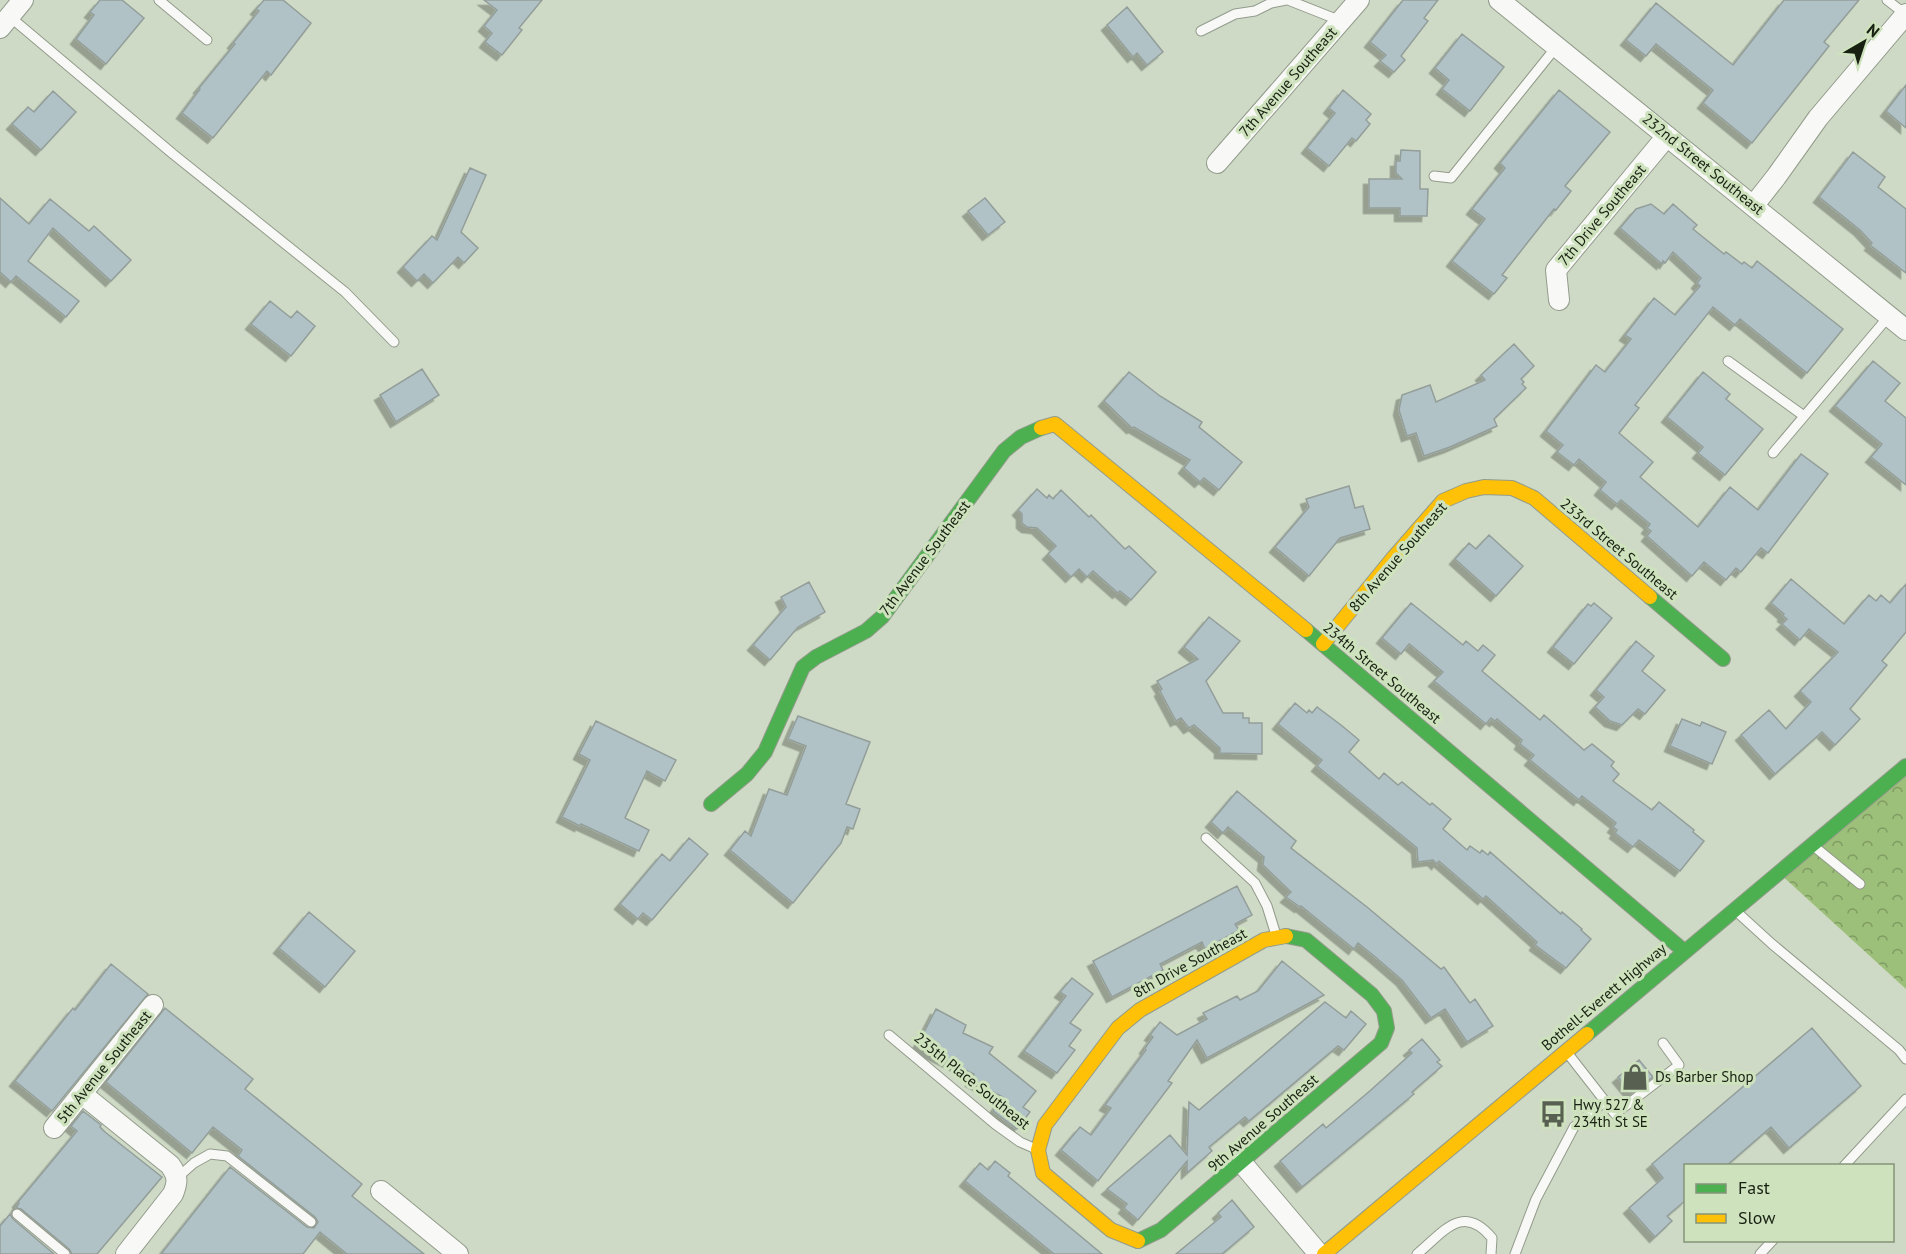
<svg xmlns="http://www.w3.org/2000/svg" width="1906" height="1254" font-family="'PT Sans',sans-serif">
  <style>
    .forest { fill: url(#forest-crowns) }
    .building { fill: #b0c2c6; stroke: #939e9a; stroke-width: 1.5; filter: url(#shadow) }
    .lines { fill: none; stroke-linecap: round; stroke-linejoin: round }
    .lane-casing { stroke: #939b8c; stroke-width: 11 }
    .street-casing { stroke: #939b8c; stroke-width: 22 }
    .fast-casing { stroke: #939b8c; stroke-width: 16 }
    .slow-casing { stroke: #939b8c; stroke-width: 16 }
    .lane { stroke: #f8f9f6; stroke-width: 9 }
    .street { stroke: #f8f9f6; stroke-width: 20 }
    .fast { stroke: #4caf50; stroke-width: 14 }
    .slow { stroke: #ffc107; stroke-width: 14 }
    .labels { text-anchor: middle; stroke-width: 6; stroke-linejoin: round; paint-order: stroke }
    .street-label { font-size: 15px; fill: #182012; stroke: #cde2bd }
    .poi-label { font-size: 15px; fill: #182012; stroke: #cde2bd; text-anchor: start }
  </style>
  <defs>
    <pattern id="forest-crowns" width="20" height="18" patternUnits="userSpaceOnUse" patternTransform="scale(1.5)"><rect width="20" height="18" fill="#9cbf79"/><path d="M2 6a3 3 0 1 1 6 0M12 15a3 3 0 1 1 6 0" fill="none" stroke="#7e9b62"/></pattern>
    <filter id="shadow"><feDropShadow dx="-5.5" dy="5.5" stdDeviation="0" flood-color="#0004"/></filter>
  </defs>
  <rect width="100%" height="100%" fill="#cedac5"/>
  <path class="forest" d="M1906 766V989L1778 872Z"/>
  <path class="building" d="M100 0H122L144 18 106 64 76 39 94 15 90 12Z
    M264 0H283L311 23 271 75 267 71 213 138 182 113 200 89 199 88 235 44 233 43 259 11 256 9Z
    M484 0H542L519 28 522 30 502 55 485 42 492 33 484 26 497 10Z
    M1403 0H1438L1424 18 1428 21 1401 56 1405 60 1394 72 1380 61 1386 55 1370 42Z
    M1784 0H1859L1824 42 1829 46 1752 143 1703 103 1713 90 1656 44 1646 56 1626 40 1656 3 1733 65Z
    M1127 7 1163 52 1147 65 1137 53 1133 57 1107 25Z
    M1462 34 1504 67 1470 111 1442 89 1449 80 1435 68Z
    M1906 85V128L1886 111Z
    M1343 90 1371 114 1366 120 1370 124 1356 141 1352 138 1329 166 1307 148 1335 113 1329 108Z
    M1559 90 1610 132 1565 186 1571 191 1556 210 1554 209 1502 275 1507 278 1494 294 1452 261 1485 219 1472 209 1505 168 1500 163Z
    M53 91 76 112 41 150 12 124 28 107 34 112Z
    M1401 150 1420 151V189H1428L1427 216H1400V208H1369V179H1402L1396 173V161H1400Z
    M1853 152 1885 177 1878 187 1906 209V273L1870 245 1872 243 1860 230 1819 197Z
    M470 168 486 175 461 232 478 248 464 263 458 257 433 283 424 274 417 281 403 267 432 236 437 240Z
    M0 198 29 224 50 199 89 231 94 226 131 260 111 281 53 228 28 261 79 301 66 317 16 276 11 282 0 272Z
    M985 198 1005 222 988 235 968 211Z
    M1651 204 1664 214 1673 204 1697 225 1693 229 1724 254 1726 252 1742 264 1744 262 1752 268 1757 261 1843 329 1807 373 1740 319 1735 325 1713 307 1635 405 1639 408 1619 433 1653 462 1640 477 1698 527 1730 487 1758 510 1801 454 1828 474 1768 553 1761 548 1741 572 1736 568 1726 580 1704 562 1692 576 1647 536 1651 531 1647 528 1650 524 1621 500 1617 504 1600 490 1606 482 1579 459 1574 465 1557 452 1563 445 1546 431 1596 365 1605 372 1631 339 1625 335 1654 298 1675 315 1700 286 1697 283 1701 278 1673 252 1665 263 1663 261 1662 264 1620 228 1636 209Z
    M270 301 291 318 297 311 315 326 291 356 251 324Z
    M1514 344 1534 366 1521 379 1524 382 1522 384 1526 388 1494 419 1497 426 1450 447 1424 456 1416 433 1407 436 1399 410 1402 395 1430 385 1436 402 1485 380 1481 375Z
    M1873 361 1900 383 1885 401 1906 418V485L1871 457 1882 444 1835 406Z
    M422 369 439 395 396 422 380 395Z
    M1129 372 1160 396 1202 422 1199 427 1242 462 1219 490 1204 478 1200 482 1184 468 1190 460 1134 427 1132 428 1104 401Z
    M1703 372 1730 394 1726 399 1763 429 1725 475 1698 453 1703 447 1667 417Z
    M1349 486 1355 508 1363 506 1370 529 1340 538 1309 576 1275 547 1309 507 1306 499Z
    M1037 489 1047 498 1049 495 1053 499 1061 490 1089 517 1091 515 1125 549 1129 546 1156 572 1131 600 1120 591 1118 593 1093 571 1087 577 1079 569 1071 577 1048 554 1056 546 1037 528 1027 527 1022 523V514L1018 510Z
    M1489 535 1523 566 1496 596 1455 559 1469 543 1476 549Z
    M1791 579 1844 624 1869 595 1876 601 1881 595 1890 603 1906 584V632L1882 661 1887 665 1850 709 1860 719 1835 745 1822 732 1775 774 1741 735 1769 710 1786 729 1811 702 1800 691 1838 652 1809 629 1800 640 1782 624 1787 619 1783 616 1784 614 1771 603Z
    M809 582 825 612 798 627 770 660 753 645 786 607 781 597Z
    M1411 603 1463 645 1466 641 1478 651 1483 645 1495 655 1482 671 1540 720 1544 715 1584 750 1592 744 1614 762 1611 766 1619 774 1613 781 1652 810 1659 802 1694 830 1693 832 1704 841 1680 871 1639 840 1633 847 1615 833 1617 830 1613 827 1616 823 1582 796 1579 800 1530 760 1534 755 1520 744 1522 740 1497 719 1495 721 1491 718 1486 724 1457 700 1434 681 1443 672 1412 646 1409 644 1401 654 1382 638Z
    M1594 603 1612 618 1574 664 1553 647 1588 604 1591 606Z
    M1209 617 1240 641 1206 681 1223 713H1243V718H1249V723H1262V754L1220 753V748L1194 725 1189 728 1181 718 1176 721 1160 691 1162 689 1157 681 1198 659 1184 647Z
    M1636 641 1654 656 1642 671 1665 690 1645 714 1638 709 1622 725 1610 721 1595 707 1604 697 1596 690Z
    M1295 703 1307 713 1309 710 1312 713 1317 707 1341 725 1359 740 1349 752 1379 779 1384 773 1398 785 1402 782 1430 805 1432 803 1451 819 1443 829 1467 850 1470 846 1480 853 1482 850 1488 855 1490 852 1561 914 1562 912 1582 929 1581 930 1591 939 1566 968 1535 945 1537 942 1486 896 1483 899 1439 861 1437 864 1433 860 1418 862 1417 848 1317 766 1322 760 1278 724Z
    M798 716 870 742 846 804 860 809 853 829 847 827 841 843 793 903 730 850 745 831 751 836 769 789 787 795 806 746 788 739Z
    M1682 719 1700 726 1702 722 1726 732 1712 764 1670 746Z
    M596 721 676 760 665 781 647 771 625 818 649 830 639 851 581 824 580 826 562 817 590 760 579 754Z
    M1237 791 1296 841 1291 848 1367 907 1441 969 1444 967 1470 1003 1475 999 1493 1026 1467 1042 1445 1009 1431 1018 1402 980 1373 955 1358 943 1354 949 1301 906 1300 907 1286 897 1291 892 1263 865 1264 857 1228 827 1223 833 1211 822Z
    M689 838 708 854 652 920 643 913 638 919 620 904 662 854 670 861Z
    M1237 886 1252 915 1235 924 1239 930 1205 949 1202 942 1185 951 1160 964 1163 970 1112 997 1093 961Z
    M309 912 355 951 325 987 279 948Z
    M1282 961 1324 995 1207 1058 1197 1040 1168 1081 1172 1083 1098 1181 1061 1150 1080 1127 1091 1135 1111 1108 1105 1105 1146 1050 1145 1048 1153 1037 1150 1035 1160 1022 1177 1035 1207 1019 1203 1013 1237 996 1240 1000 1258 991Z
    M111 964 148 994 52 1111 15 1081 73 1008 75 1010Z
    M1072 978 1093 994 1070 1023 1081 1030 1069 1046 1075 1050 1057 1073 1024 1051 1066 996 1060 992Z
    M1325 1002 1346 1018 1351 1011 1366 1024 1344 1050 1338 1046 1249 1121 1245 1117 1209 1147 1212 1151 1187 1173V1161L1138 1220 1124 1208 1127 1204 1107 1189 1170 1135 1187 1155 1189 1102 1199 1110Z
    M165 1008 253 1079 245 1089 362 1184 352 1196 424 1254H347L320 1232 303 1254H161L230 1167 307 1227 314 1228 318 1222 315 1217 238 1156 242 1150 213 1127 192 1153 106 1082Z
    M936 1009 966 1025 963 1033 993 1047 989 1053 1036 1091 1023 1107 1030 1112 1017 1129 993 1111 1003 1097 971 1081 974 1074 917 1046Z
    M1812 1028 1861 1086 1789 1148 1771 1127 1726 1166H1686V1200L1667 1216 1672 1221 1655 1237 1629 1208 1663 1178 1652 1164Z
    M1422 1039 1440 1060 1437 1062 1442 1066 1412 1092 1414 1094 1302 1187 1280 1161 1323 1124 1326 1128 1371 1090 1412 1053 1409 1050Z
    M1639 1060 1653 1077 1631 1093 1618 1077Z
    M83 1111 101 1125 100 1127 105 1132 162 1177 97 1254H72L69 1249 21 1209 16 1208 19 1203 18 1202 77 1131 71 1126Z
    M995 1161 1010 1173 1008 1176 1102 1254H1054L965 1181 980 1163 988 1170Z
    M1232 1200 1254 1227 1222 1254H1176L1221 1217 1218 1213Z
    M10 1214 13 1219 54 1254H0V1226Z"/>
  <g class="lines">
    <defs>
      <path id="lane" d="M159 0 207 40
        M1288 0 1341 21
        M1887 0 1905 14
        M9 16 173 154 345 292 394 342
        M1201 31 1235 14 1255 11 1271 3 1286 0
        M1434 176 1451 178 1557 46
        M1728 361 1804 416
        M1773 453 1889 316
        M1206 838 1255 883 1267 906 1276 935
        M1816 848 1860 884
        M1738 913 1772 944 1899 1050 1906 1059
        M889 1035 995 1124 1020 1142 1036 1149
        M1569 1055 1615 1114 1679 1065 1663 1043
        M1844 1166 1906 1099
        M177 1178 194 1163 210 1154 227 1156 311 1222
        M17 1214 65 1254
        M1417 1254C1443 1233 1462 1202 1492 1238L1491 1254
        M1515 1254 1536 1199 1574 1127 1605 1101
        M1760 1254 1773 1240"/>
      <path id="street" d="M1499 0 1906 330
        M0 28 23 0
        M1217 163 1359 0
        M1754 205 1776 177 1818 118 1906 14
        M1559 300 1556 270 1667 136
        M82 1094 170 1165C178 1176 178 1182 173 1194L126 1254
        M54 1128 153 1005
        M1242 1163 1319 1254
        M381 1191 458 1254"/>
      <path id="fast" d="M1650 597 1723 659
        M1306 630 1684 951
        M711 804 747 774 765 752 803 667 816 657 866 631 882 617 1004 451 1021 437 1041 428
        M1587 1034 1906 766
        M1138 1241 1161 1230 1381 1043 1387 1028 1384 1011 1372 995 1306 940 1286 936"/>
      <path id="slow" d="M1041 428 1055 424 1306 630
        M1323 644 1394 557 1443 501 1466 491 1484 487 1512 488 1534 498 1650 597
        M1138 1241 1111 1230 1043 1173 1038 1150 1045 1125 1118 1028 1140 1010 1264 940 1286 936
        M1324 1254 1587 1034"/>
    </defs>
    <use href="#lane" class="lane-casing"/>
    <use href="#street" class="street-casing"/>
    <use href="#fast" class="fast-casing"/>
    <use href="#slow" class="slow-casing"/>
    <use href="#lane" class="lane"/>
    <use href="#street" class="street"/>
    <use href="#fast" class="fast"/>
    <use href="#slow" class="slow"/>
  </g>
  <defs>
    <symbol id="shop-bare" viewBox="-9 -9 18 18"><path d="M-5-2.5h2.3a2.7 3.5 0 0 1 5.4 0H5L5.5 6h-11ZM-1.5-2.5h3a1.5 2.3 0 0 0-3 0Z" fill="#586151" stroke="#cde2bd" stroke-width="2.5" paint-order="stroke"/></symbol>
    <symbol id="bus-bare" viewBox="-9 -9 18 18"><path d="M-5-6H5V4H4V6H2V4H-2V6H-4V4H-5ZM-3.5-4V0h7V-4ZM-3.5 1.2v1.5H-2V1.2ZM2 1.2v1.5H3.5V1.2Z" fill="#586151" stroke="#cde2bd" stroke-width="2.5" paint-order="stroke"/></symbol>
  </defs>
  <g fill-rule="evenodd">
    <use href="#shop-bare" x="1616" y="1058" width="38" height="38"/>
    <use href="#bus-bare" x="1534" y="1095" width="38" height="38"/>
  </g>
  <g class="labels">
    <g class="street-label">
      <text transform="translate(1288 82) rotate(-49)" y="5">7th Avenue Southeast</text>
      <text transform="translate(1703 164) rotate(39)" y="5">232nd Street Southeast</text>
      <text transform="translate(1602 215) rotate(-50)" y="5">7th Drive Southeast</text>
      <text transform="translate(1619 549) rotate(40)" y="5">233rd Street Southeast</text>
      <text transform="translate(1398 557) rotate(-49)" y="5">8th Avenue Southeast</text>
      <text transform="translate(925 558) rotate(-53)" y="5">7th Avenue Southeast</text>
      <text transform="translate(1382 673) rotate(40)" y="5">234th Street Southeast</text>
      <text transform="translate(1190 963) rotate(-29)" y="5">8th Drive Southeast</text>
      <text transform="translate(1604 997) rotate(-40)" y="5">Bothell-Everett Highway</text>
      <text transform="translate(104 1067) rotate(-51)" y="5">5th Avenue Southeast</text>
      <text transform="translate(972 1081) rotate(39)" y="5">235th Place Southeast</text>
      <text transform="translate(1263 1123) rotate(-41)" y="5">9th Avenue Southeast</text>
    </g>
    <g class="poi-label">
      <text x="1655" y="1082">Ds Barber Shop</text>
      <text x="1573" y="1110">Hwy 527 &amp;<tspan x="1573" dy="17">234th St SE</tspan></text>
    </g>
  </g>
  <rect x="1684" y="1164" width="210" height="78" fill="#cde2bd" stroke="#859479" stroke-width="1.5"/>
  <rect x="1696" y="1184" width="30" height="9" fill="#4caf50" stroke="#859479" stroke-width="1.5"/>
  <text x="1738" y="1194" font-size="18" fill="#182012">Fast</text>
  <rect x="1696" y="1214" width="30" height="9" fill="#ffc107" stroke="#859479" stroke-width="1.5"/>
  <text x="1738" y="1224" font-size="18" fill="#182012">Slow</text>
  <g transform="translate(1864 42) rotate(39)" stroke="#cde2bd" stroke-width="4.5" paint-order="stroke">
  <path d="M0-4.5L10 22L0 15L-10 22Z" fill="#182012"/>
  <text y="-9" font-size="16" font-weight="bold" text-anchor="middle" fill="#182012">N</text>
  </g>
</svg>
